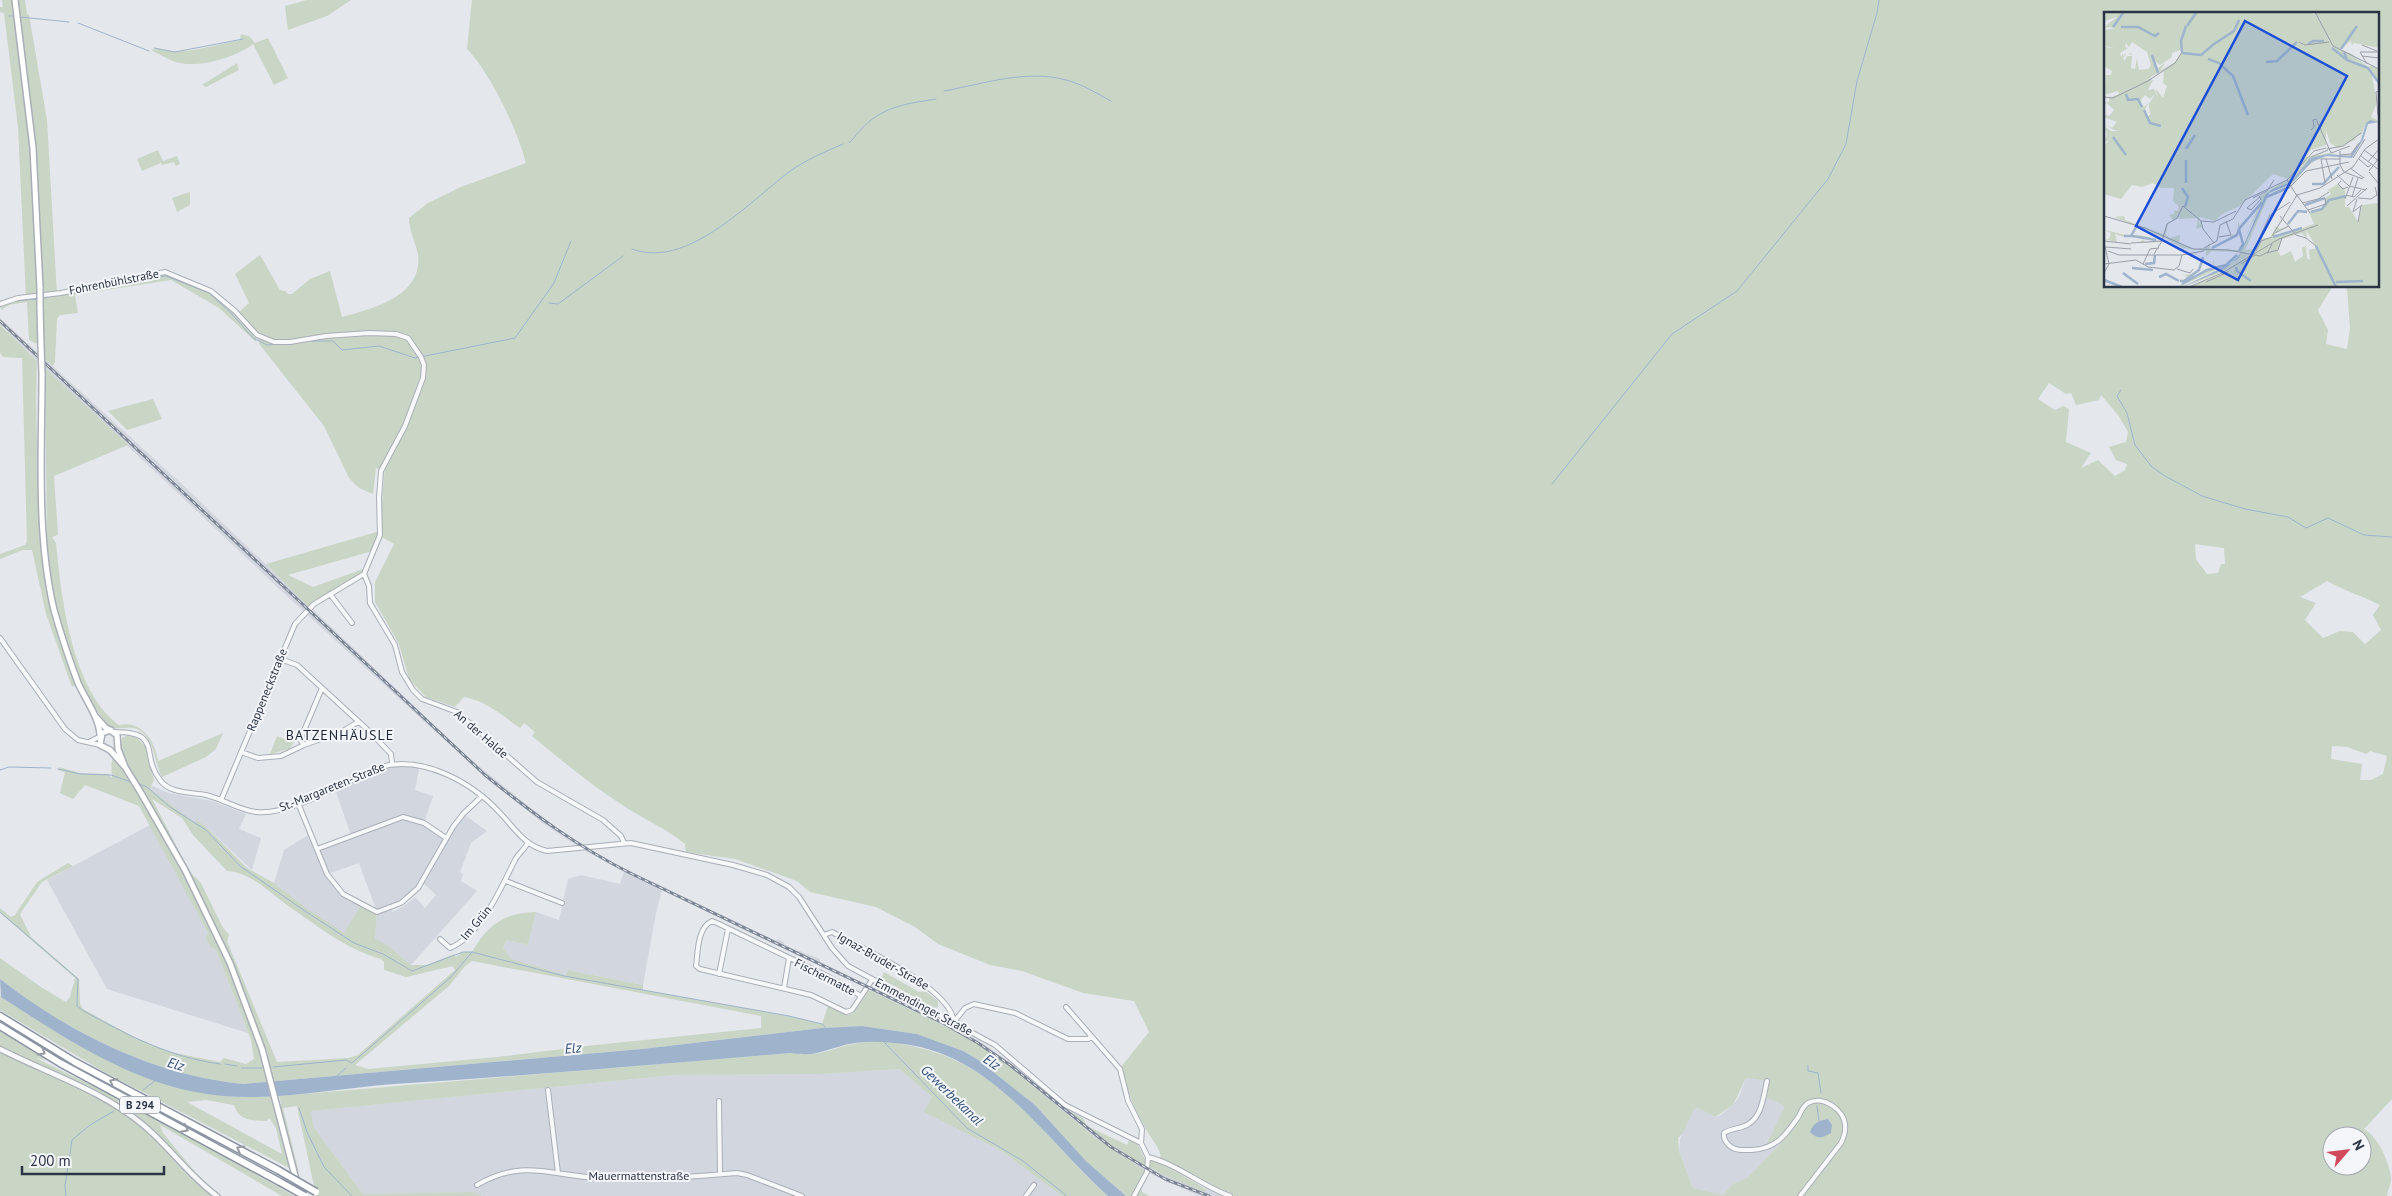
<svg xmlns="http://www.w3.org/2000/svg" width="2392" height="1196" font-family="'PT Sans',sans-serif">
  <style>
    .built { fill: #d2d6de; fill-rule: evenodd }
    .green { fill: #c9d6c5; fill-rule: evenodd }
    .water { fill: #9fb4cc }
    .lines { fill: none; stroke-linecap: round; stroke-linejoin: round }
    .stream { stroke: #9fb4cc; stroke-width: 1 }
    .minor-casing { stroke: #a9aeb7; stroke-width: 6 }
    .tertiary-casing { stroke: #a9aeb7; stroke-width: 7 }
    .secondary-casing { stroke: #a9aeb7; stroke-width: 8 }
    .trunk-casing { stroke: #8b94a3; stroke-width: 9 }
    .minor { stroke: #f7f8fa; stroke-width: 4 }
    .tertiary { stroke: #f7f8fa; stroke-width: 4.5 }
    .secondary { stroke: #fff; stroke-width: 5 }
    .trunk { stroke: #fff; stroke-width: 6 }
    .rail-casing { stroke: #7d8696; stroke-width: 3 }
    .rail { stroke: #f4f6f9; stroke-width: 1; stroke-dasharray: 4; stroke-linecap: butt }
    .secondary-bridge-casing { stroke: #a9aeb7; stroke-width: 8; stroke-linecap: butt }
    .trunk-bridge-casing { stroke: #8b94a3; stroke-width: 9; stroke-linecap: butt }
    .secondary-bridge { stroke: #fff; stroke-width: 5 }
    .trunk-bridge { stroke: #fff; stroke-width: 6 }
    .oneway { stroke: #959aa2 }
    .labels { text-anchor: middle; stroke-width: 4; stroke-linejoin: round; paint-order: stroke }
    .shield { fill: #f4f6f9; stroke: #676e7b; stroke-width: 1 }
    .shield-label { font-size: 11px; font-weight: bold; fill: #2b3445 }
    .street-label { font-size: 12px; fill: #2b3445; stroke: #f4f6f9 }
    .neighbourhood-label { font-size: 14px; letter-spacing: 1px; fill: #1d2536; stroke: #f4f6f9 }
    .water-label { font-size: 14px; font-style: italic; fill: #34527a; stroke: #f4f6f9 }
    .inset-river { fill: none; stroke: #9fb4cc; stroke-width: 2.5 }
    .inset-road { fill: none; stroke: #9a9fa9; stroke-width: 1 }
    .view { fill: #1d4ed8; fill-opacity: 0.15; stroke: #1d4ed8; stroke-width: 2.5 }
    .inset-edge { fill: none; stroke: #2b3445; stroke-width: 2.5 }
  </style>
  <rect width="100%" height="100%" fill="#e4e7ec"/>
  <path class="built" d="M0 318 184 486 463 753 546 821 607 860 776 941 778 939 784 942V945L820 959V962L847 976 944 1020 979 1041 1011 1063 1094 1132 1127 1155 1147 1167 1205 1192 1206 1187 1230 1196H1199L1147 1172 1093 1136 1010 1067 943 1025 662 890 656 913 643 985 568 970 566 975 510 959 503 948 506 940 528 945 536 912 559 920 568 879 581 875 620 884 624 872 580 848 544 824 484 776 290 599 29 353 0 325Z
    M420 765 415 790 433 796 424 823 446 838 463 814 487 831 471 843 460 872 463 874 461 881 477 891 411 965 389 946 375 939 377 912 359 863 325 875 346 898 361 905 344 934 305 907 274 883 284 850 308 835 315 852 352 838 336 792 380 767ZM421 881 436 895 425 908 415 897 403 907 392 912V905L406 897Z
    M153 786 168 793 212 801 246 814 239 829 261 838 252 870 204 825 195 823 177 811 150 789Z
    M150 825 208 933 205 937 210 947 216 950 248 1033 107 989 47 880Z
    M899 1069 932 1097 925 1112 1000 1150 1062 1196H483L472 1192 363 1194 313 1126 310 1111 675 1075 822 1074Z
    M1746 1078 1767 1081 1785 1106 1789 1135 1747 1178 1733 1184 1723 1195 1693 1188 1679 1151 1680 1139 1689 1119 1694 1109 1698 1108 1715 1117 1719 1116 1733 1105 1739 1097Z"/>
  <path class="green" d="M2 0H25L27 14 29 15 47 120 57 294 165 273 211 291 237 314 249 303 235 274 260 255 280 290 285 291 288 294H292L310 279 330 271 342 317C372 309 423 296 418 255 416 243 409 231 409 218L428 203 461 187 526 163C517 129 491 74 467 49L472 0H2392V1099L2364 1129C2378 1137 2389 1161 2391 1177 2392 1182 2388 1190 2387 1196H1231L1159 1160 1161 1156C1158 1145 1151 1139 1146 1129 1134 1109 1127 1089 1121 1067L1149 1032 1134 1001 1083 993 1022 971 990 965 938 944 915 927 876 907 810 892 797 881 735 859 686 852 685 844C668 830 648 821 630 810 595 788 563 762 532 736L535 732 524 723 520 728C502 715 486 701 464 697L455 707 426 697 409 679 399 644 375 602V582L394 544 380 536 376 550 288 575 313 587 366 568 364 574 310 608 266 564 380 531 385 464 423 384V378H420L399 436 381 469 376 468 373 494 359 488 349 478 324 426 260 345 257 337 256 342 219 308 171 280 75 295 78 313 60 315 57 319 55 362 53 366 45 359V348L29 340 27 302 9 305 1 310 0 305 26 298 18 127 4 13 0 12V7H3ZM2106 14H2378V286H2337L2347 288 2350 328 2347 349 2326 344 2328 330 2318 310 2333 286H2106ZM2049 383 2066 394 2071 393 2076 405 2099 400 2101 395 2118 415 2128 432 2126 442 2109 447 2116 460 2127 464 2125 470 2115 476 2098 460 2081 468 2091 453 2066 442 2069 409 2063 406 2055 410 2038 399ZM2195 544 2224 548 2225 564H2221L2218 573 2207 574 2196 559ZM2327 581C2345 591 2362 596 2380 605L2373 615 2381 630 2365 644 2353 632 2340 631 2323 638 2305 620 2316 603 2300 597ZM2332 746 2347 747 2366 754 2370 751 2387 756 2383 774 2371 780H2360L2362 764 2331 759ZM1746 1078 1767 1081 1764 1096 1785 1106 1765 1148 1788 1132 1789 1135 1747 1178 1733 1184 1723 1195 1693 1188 1679 1151 1678 1138 1683 1133 1694 1109 1698 1108 1715 1117 1733 1105ZM2332 1136H2362V1166H2332Z
    M307 0H351L327 16 288 30 285 6Z
    M241 34 249 36 255 43 268 38 288 78 274 85 253 44C235 58 195 70 173 61 166 58 158 54 151 50 159 47 166 51 174 51 195 52 219 44 240 40Z
    M237 63 239 70 206 87 202 85Z
    M158 150 163 161 177 156 180 164 176 166 174 162 162 165 161 163 142 171 137 159Z
    M190 192V205L177 212 172 198Z
    M0 325 37 361 36 403 40 547 47 545 45 368 128 445 54 476 58 535 52 537 56 543C61 597 72 691 119 725 142 720 155 741 158 761L223 733 216 749 206 757 162 777C154 762 155 737 137 729 128 726 118 730 109 727L94 707 81 682 72 687 46 614 32 550H23L0 559V554L25 545 27 541 22 358 3 357 0 353Z
    M153 399 162 419 127 430 108 411Z
    M126 736H135L145 746 154 780 150 789 195 823 197 821 204 825 247 868 274 883 305 907 344 933 361 905 377 912 375 938 389 946 411 965H427L454 954 455 957 463 952H472C488 924 504 913 536 912L528 945 506 940 503 948 511 959 566 975 568 970 643 985V990L789 1016 822 1024 828 1005 847 1015 854 1013 869 990 943 1025 977 1044 1010 1067 1093 1136 1147 1172 1141 1186 1142 1192 1150 1196H1126L1086 1161 1035 1105 977 1059 963 1051 917 1034 862 1026 822 1028 642 1049 243 1084C154 1075 71 1034 0 979V958L41 987 66 1002 70 997 75 978 0 913V908L11 917 15 915 37 882 68 863 73 866 42 882 20 914 31 937 79 979 80 1004 83 1009 136 1038 170 1052 220 1062 224 1058 246 1064 254 1059 251 1040 216 950 210 947 205 937 208 933 139 806 85 785 73 799 60 793 65 772 58 770 59 767 80 773 108 774 112 778C112 766 108 758 121 750L122 738ZM152 799 182 818 193 835 227 871C250 872 269 892 287 905 318 926 345 949 381 959L384 962V970L406 977 453 966 455 970 358 1055 348 1058 277 1062 227 941 229 935 222 926 201 883 190 872ZM472 961 761 1016V1028L586 1046 497 1057 368 1069 355 1065 449 986 465 966Z
    M277 736 294 743 289 749 270 754Z
    M884 972 919 992 925 991 938 1001V1007L935 1008 881 979Z
    M0 996C83 1050 169 1105 273 1096L275 1104H281L279 1096 790 1053C800 1053 814 1055 824 1052 841 1047 857 1042 876 1041 892 1041 908 1045 924 1049 1006 1070 1048 1143 1108 1196H1062L1000 1150 924 1112 932 1097 899 1069 822 1074 675 1075 311 1111 313 1126 363 1194 472 1192 483 1196H316L297 1106 283 1108 299 1173 106 1073 0 1010ZM206 1100 234 1105C239 1122 253 1120 267 1121L269 1118 276 1128 282 1154 187 1102Z
    M0 1026 60 1063 36 1058 158 1118 294 1196H282L160 1125 163 1133 195 1172 221 1196H0Z
    M1069 1111 1083 1118 1087 1126 1127 1145 1129 1140 1138 1145 1146 1161H1157L1206 1189 1205 1192C1186 1184 1167 1177 1148 1167 1119 1153 1094 1132 1069 1111Z"/>
  <path class="water" d="M0 979C71 1034 154 1075 243 1084L642 1049 822 1028 862 1026 917 1034 963 1051 977 1059 1035 1105 1086 1161 1126 1196H1108C1042 1137 991 1050 894 1043 876 1041 856 1041 838 1047 816 1053 814 1056 790 1053 658 1064 526 1076 394 1084 326 1089 258 1106 190 1091 121 1076 60 1035 1 997Z
    M1828 1119 1832 1125 1831 1133C1822 1138 1818 1140 1810 1132 1813 1123 1818 1121 1828 1119Z"/>
  <g class="lines">
    <path class="stream" d="M9 16H16
      M20 17 69 22
      M78 23 149 51
      M154 48 175 52 243 39
      M944 91C983 84 1026 69 1066 80 1082 84 1096 93 1111 101
      M849 143C856 136 863 126 870 121 890 105 912 103 936 99
      M632 249C687 270 749 202 789 172 805 160 825 152 843 144
      M148 279 166 276 209 293 231 313 253 338 267 345 283 344
      M79 291 142 280
      M42 298 53 296
      M15 301 38 299
      M549 303 558 304 623 256
      M0 307 4 304
      M310 341H333L342 350 379 346 415 358 515 338 554 283 571 241
      M2121 390 2117 396 2127 413 2135 445 2152 467 2165 476 2202 496 2245 509 2288 517 2306 528 2328 518 2364 535 2392 537
      M1552 484 1672 334 1737 291 1828 179 1846 144 1857 81 1877 13 1879 0
      M58 769 80 774 111 775 131 782
      M0 770 9 767 51 768
      M137 783 147 787 170 807 206 830 240 866 302 909 354 943 383 954 412 971 463 952H472L564 976 789 1016 822 1024 826 1028
      M0 912 78 979 77 1006 82 1010C127 1035 169 1057 220 1064
      M883 1041 967 1128 1023 1161 1067 1196
      M225 1064 237 1066
      M1808 1066V1071L1818 1073 1821 1093
      M273 1067 346 1060 352 1063 451 977 472 952
      M242 1068H262
      M337 1076 346 1068
      M143 1090 156 1080
      M1817 1106 1819 1121
      M299 1108 307 1132 324 1167 352 1196
      M66 1196 65 1186 72 1140 90 1125 114 1111"/>
    <defs>
      <path id="minor" d="M0 304 18 298 61 293 165 272 211 291 235 311 257 335 274 342H290L326 336 369 333 396 334 408 338 421 357 424 365 423 378 405 426 381 471 379 498 380 535 364 574
        M364 574 369 586 370 603 395 645 402 672 413 690 422 699 457 712 537 782 603 820 621 836 624 843
        M330 594 352 623
        M0 638 65 729 78 740 100 745
        M280 659 297 665 370 732 391 754 392 763
        M115 732C163 732 140 754 160 780 170 794 191 792 206 795 223 799 239 810 256 812 292 816 347 780 380 767 423 755 472 782 501 814 516 830 525 846 547 851L631 843 733 865 767 875 789 887 799 897 832 948 848 966 995 1045 1065 1105 1141 1143 1148 1157 1147 1172 1134 1196
        M89 742 99 737
        M304 745 300 740 322 688
        M241 752 258 758 281 756 304 745 343 731 358 722
        M221 800 295 624 314 604 364 574
        M298 803 327 874 343 894 377 912 401 903 418 888 453 827 463 814 482 796
        M317 849 403 817 424 823 446 838
        M506 881 562 903
        M824 935 832 932C861 948 951 988 954 1022
        M440 939 450 948C481 935 501 888 515 860 518 854 524 850 527 844
        M719 974 728 929
        M784 988 789 958
        M861 996 829 977 717 923 712 921C697 928 698 952 696 966L700 969 811 995 846 1012 852 1010 872 980
        M1066 1007 1120 1069 1128 1101 1142 1129 1141 1143
        M954 1022 965 1008 974 1004 1015 1013 1068 1039H1088L1091 1037
        M1767 1081C1763 1098 1762 1121 1742 1127 1736 1129 1730 1129 1724 1133 1723 1139 1727 1145 1733 1148 1738 1151 1746 1150 1752 1150 1776 1149 1786 1135 1799 1116 1801 1111 1803 1106 1808 1103 1822 1095 1844 1109 1845 1125 1846 1132 1844 1137 1841 1143L1800 1196
        M548 1090 558 1173
        M719 1101 720 1174
        M1148 1157C1177 1164 1202 1186 1230 1196
        M477 1185C523 1158 551 1176 599 1178 645 1180 691 1177 737 1173L747 1175 802 1196
        M1026 1196 1034 1185"/>
      <path id="tertiary" d="M0 1049C47 1073 101 1090 142 1124 169 1146 189 1176 217 1196"/>
      <path id="secondary" d="M15 0 33 148 40 288
        M40 307 41 346
        M42 374C42 452 36 534 54 610 61 635 69 659 78 683 85 699 99 717 100 735
        M95 716 105 727 117 735 118 749 125 767
        M111 730 102 733 100 745 110 750 125 767 141 793 185 870 230 963 262 1049 300 1195"/>
      <path id="trunk" d="M0 1016 75 1062 278 1170
        M0 1026 60 1063 280 1182"/>
    </defs>
    <use href="#minor" class="minor-casing"/>
    <use href="#tertiary" class="tertiary-casing"/>
    <use href="#secondary" class="secondary-casing"/>
    <use href="#trunk" class="trunk-casing"/>
    <use href="#minor" class="minor"/>
    <use href="#tertiary" class="tertiary"/>
    <use href="#secondary" class="secondary"/>
    <use href="#trunk" class="trunk"/>
    <defs>
      <path id="rail" d="M0 321 485 775C532 813 578 847 632 874L943 1023 978 1043 1010 1065 1111 1147 1165 1179 1209 1196"/>
    </defs>
    <use href="#rail" class="rail-casing"/>
    <use href="#rail" class="rail"/>
    <defs>
      <path id="secondary-bridge" d="M40 288V307
        M41 346 42 374"/>
      <path id="trunk-bridge" d="M278 1170 316 1192
        M280 1182 305 1196"/>
    </defs>
    <use href="#secondary-bridge" class="secondary-bridge-casing"/>
    <use href="#trunk-bridge" class="trunk-bridge-casing"/>
    <use href="#secondary-bridge" class="secondary-bridge"/>
    <use href="#trunk-bridge" class="trunk-bridge"/>
  </g>
  <defs><path id="oneway-chevron" d="M-2-3.5L2.5 0L-2 3.5" fill="none" stroke-width="1.6" stroke-linecap="round" stroke-linejoin="round" transform="scale(1.25)"/></defs>
  <g class="oneway">
    <use href="#oneway-chevron" transform="translate(42 1052) rotate(31)"/>
    <use href="#oneway-chevron" transform="translate(113 1082) rotate(-152)"/>
    <use href="#oneway-chevron" transform="translate(185 1129) rotate(28)"/>
    <use href="#oneway-chevron" transform="translate(240 1149) rotate(-151)"/>
  </g>
  <g class="labels">
    <rect class="shield" x="120" y="1096.5" width="40" height="17" rx="4"/>
    <g class="shield-label">
      <text x="140" y="1109">B 294</text>
    </g>
    <g class="street-label">
      <text transform="translate(114 282) rotate(-11)" y="4">Fohrenbühlstraße</text>
      <text transform="translate(267 690) rotate(-68)" y="4">Rappeneckstraße</text>
      <text transform="translate(481 734) rotate(41)" y="4">An der Halde</text>
      <text transform="translate(332 787) rotate(-22)" y="4">St.-Margareten-Straße</text>
      <text transform="translate(476 923) rotate(-50)" y="4">Im Grün</text>
      <text transform="translate(883 961) rotate(30)" y="4">Ignaz-Bruder-Straße</text>
      <text transform="translate(825 977) rotate(27)" y="4">Fischermatte</text>
      <text transform="translate(924 1007) rotate(28)" y="4">Emmendinger Straße</text>
      <text x="639" y="1180">Mauermattenstraße</text>
    </g>
    <g class="neighbourhood-label">
      <text x="340" y="740">BATZENHÄUSLE</text>
    </g>
    <g class="water-label">
      <text transform="translate(573 1048) rotate(-5)" y="5">Elz</text>
      <text transform="translate(992 1062) rotate(33)" y="5">Elz</text>
      <text transform="translate(176 1064) rotate(16)" y="5">Elz</text>
      <text transform="translate(952 1095) rotate(44)" y="5">Gewerbekanal</text>
    </g>
  </g>
  <g transform="translate(2104 12)">
    <rect width="275" height="275" fill="#e4e7ec"/>
    <path d="M0 0H207L210 3 212 0H275V36L250 31 248 33 247 29 236 37 248 42 265 56 266 53 275 57V71L269 63 268 65 273 90 267 105 275 109 262 111 248 143 224 142 209 146 185 172 163 181 130 249 75 275 84 265 78 263 89 262 96 256V248L90 255 96 247 98 248 99 252 87 267 111 255 109 251V247L111 254 122 253 134 240 107 239 102 245V239L80 236 79 242H94L86 243V254V243H79V236L64 228 59 231 64 227 33 214 28 223H35L49 226 55 230 36 231 39 227 40 230H53L35 224 20 225 11 222 13 230 0 227H5L7 221 0 218 27 224 32 214 10 205 20 204 21 208 59 222 63 212 69 208 65 203 70 202V198L74 199 75 195 69 189 70 176H57L49 171 38 175 28 173 17 187 0 182V133L5 129 0 130 3 122 0 114 7 119H14L8 117 0 111 8 116 13 110 0 105V102L5 104 10 98 3 91 0 93V90H5V86L15 82 14 79 0 83 2 63H7L8 59 0 54V35L11 36 0 34V18L12 16 0 15 13 5 0 9ZM28 30 43 40 47 53 44 57 35 58 33 46 31 57 27 56 28 44H23L21 49 19 46 22 42H25L29 43 31 42 35 37 31 42 29 43 26 41 24 42H21L19 44V41L17 45 16 41 24 36 21 35 22 31 25 35ZM76 38 78 40 71 50 56 59 61 51 54 56 49 51 50 48 56 53 68 45V41ZM60 58 59 71 63 74 59 86 52 77 53 84 50 77 44 78 49 68 56 70 46 67 47 65ZM51 82 45 92 46 103 43 104 41 97 45 90 40 95 36 89 41 83 46 87ZM222 118 226 131 234 136 253 127H250L259 120 246 144 226 141 202 145 207 138 222 133ZM169 162 184 167 156 184 157 190 140 211 136 214 134 209V221L126 224 127 227 106 237 105 228 104 235 92 237 75 231 76 223 66 226 62 223 64 212 73 207 94 206 92 217 98 215 97 208 94 214 96 205 111 209 118 202 136 194ZM153 195 154 196 139 231 136 217ZM135 219 138 231 135 238 108 237 132 225ZM225 144 236 146 225 144 212 148 201 156 187 175 164 185 141 238 150 237 156 227 167 225 172 214 176 217 184 214 171 221V226L210 212 205 200 220 195 221 186 227 182 224 178 234 172 241 178V195H245L254 210 258 193 275 191V275H86L115 263 147 241 140 239 146 242 126 255 118 260 80 275 132 249 162 184 187 172 202 154 208 150 216 146ZM202 218 213 236 205 238 206 248 203 246 202 234 198 236 199 244 191 250 187 239 177 244 174 239 178 227 197 221 203 226Z" fill="#c9d6c5" fill-rule="evenodd"/>
    <path d="M266 108 275 110 264 112 259 128 275 124 259 128 248 146 222 144 208 150 187 172 165 181 134 247 117 259 78 275 128 251 136 242 162 182 169 177 187 170 206 146 224 142 246 144 257 128 262 111Z" fill="#9fb4cc"/>
    <path class="inset-river" d="M83 14 92 1M9 15 19 1M17 15H34L51 24 55 21M110 32 130 19 135 8M204 32 209 29H220M228 36 243 48M237 37 253 14M78 40 77 29 82 14M240 40 243 48 264 56 275 71M78 41 97 43 110 32M48 43 54 61M104 47 115 51 129 64 144 103M162 50 173 49 193 30M22 82 24 88 34 87 38 95M40 98 46 111 57 114M9 125 22 143M82 137 91 123M82 171V148M208 172H219L235 155M78 176 84 185 81 195M160 186 186 175M201 193 221 186M207 200 218 197 225 188 242 184M184 212 194 199 203 200M135 217 139 232 135 239M20 224H27L32 215M28 224 52 228M169 225 198 216M212 234 232 275M108 236 133 223 135 217 158 190M41 252 50 251 51 243M132 255 133 259 147 269M28 256 49 258M19 261 34 272M55 265 62 262 75 269M0 268 18 275M76 269H80L95 258 99 245M232 270 259 269M78 272 103 258 122 253 133 243"/>
    <path class="inset-road" d="M211 0 229 34 275 57M195 30 201 33 225 30M258 33 273 39M258 44 275 46M263 52 256 40H275M0 85 9 86 44 69 71 51 78 40M274 103 272 80 275 79M207 118 210 115 209 108 212 107 227 141 246 134M223 137 239 134 257 121M260 138 275 149M236 139V153L240 160 259 167M236 143 247 142 255 131M257 144 275 158M207 145 224 138M249 146 261 127M222 147 228 167M255 147 264 155 267 153M264 150 275 137M246 156 260 166M265 159 275 146M265 160 275 172M233 163 245 174 262 178M183 168 193 184M237 169 234 172 239 177 244 175M221 171 217 147H236M187 174 202 159 245 150M192 182 206 201M242 183 250 185 257 178M155 184 157 187 147 198 143 196 156 185M248 185 254 166M149 186 163 179 170 168M254 186 267 187 273 183 271 175M241 187 249 165M253 187 249 200 258 193M198 191 214 187 225 180M243 194 263 176M204 198 222 192 221 186M0 204 41 216 89 237 125 238 156 244 164 240 168 232M176 204 192 223 202 226 212 234M97 209 110 210 132 199M97 209 99 217 110 231M254 210 257 194M171 221 185 214M168 224 193 183 216 176 249 155 261 137 275 127M115 225 127 223 122 209M155 227 166 203 186 190M0 229 27 232M58 229 63 212 73 206 79 194 97 209M0 230 5 252 0 261M27 231 58 229M2 235 27 237M100 236 113 229 116 213 129 207 141 188 183 168 210 139 222 136M4 239 15 243H78M152 239 157 229 168 225M163 241 174 238 178 226M50 242 58 229M0 252 32 248 44 255 70 258 75 254 78 243 100 239M39 252 46 237 55 236M137 252 151 243M73 257 86 261 89 257M102 270 124 260M85 275 118 261 175 227 214 213"/>
    <path class="view" d="M141 9 243 64 134 268 32 214Z"/>
    <rect width="275" height="275" class="inset-edge"/>
  </g>
  <g transform="translate(2347 1151) rotate(62)"><circle r="24" fill="#f4f6f9" stroke="#a4a8b1"/>
  <path d="M0-4L9 19L0 12L-9 19Z" fill="#d1495b"/>
  <text y="-8" font-size="14" font-weight="bold" text-anchor="middle" fill="#2b3445">N</text>
  </g>
  <path d="M22 1166v8h142v-8" fill="none" stroke="#2b3445" stroke-width="2.5"/>
  <text x="30" y="1166" font-size="15" fill="#2b3445" stroke="#f4f6f9" stroke-width="4" paint-order="stroke">200 m</text>
</svg>
